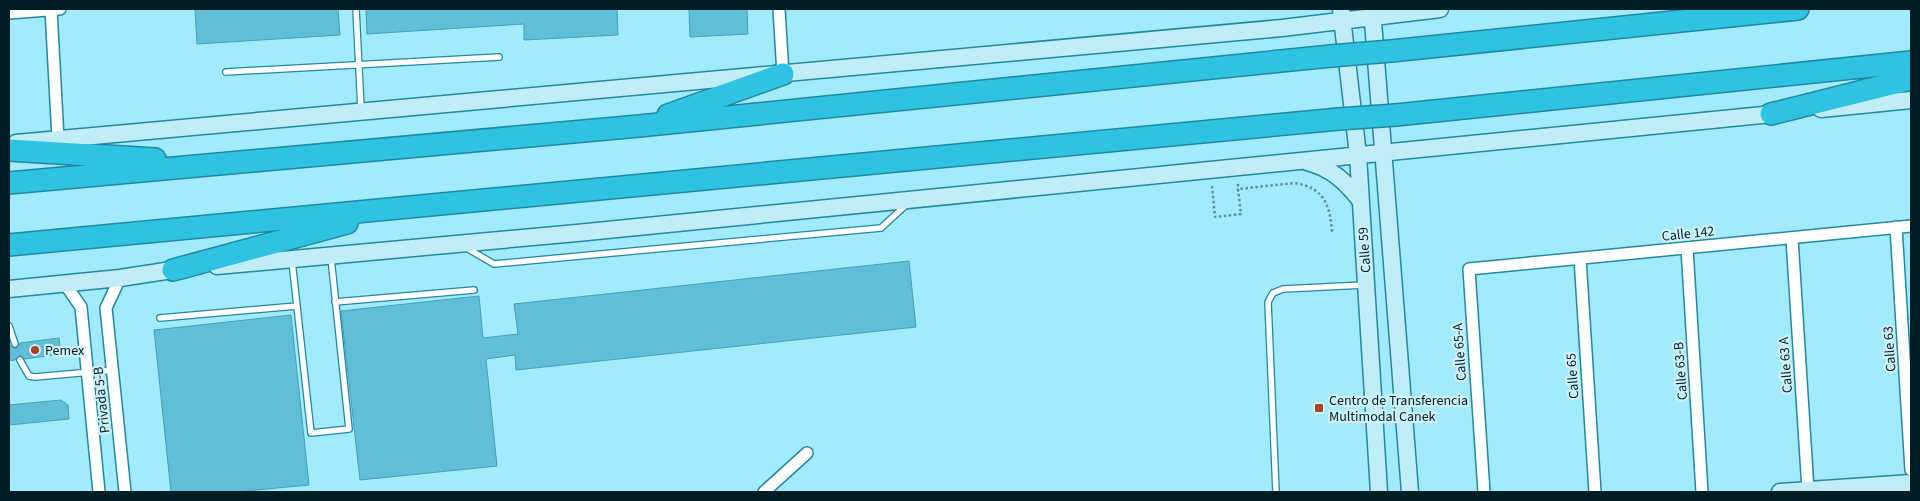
<svg xmlns="http://www.w3.org/2000/svg" width="1920" height="501" font-family="'Source Sans 3',sans-serif">
  <style>
    .building { fill: #60bed6; stroke: #42a1b9 }
    .lines { fill: none; stroke-linecap: round; stroke-linejoin: round }
    .lane-casing { stroke: #22899f; stroke-width: 8 }
    .street-casing { stroke: #22899f; stroke-width: 14 }
    .secondary-casing { stroke: #22899f; stroke-width: 19 }
    .highway-casing { stroke: #1f89a0; stroke-width: 24 }
    .path { stroke: #5c929f; stroke-width: 2.5; stroke-dasharray: 2.5 2.5; stroke-linecap: butt }
    .lane { stroke: #fff; stroke-width: 5.5 }
    .street { stroke: #fff; stroke-width: 11 }
    .secondary { stroke: #c1edf7; stroke-width: 16 }
    .highway { stroke: #2fc3e3; stroke-width: 21 }
    .highway-bridge-casing { stroke: #1f89a0; stroke-width: 24; stroke-linecap: butt }
    .highway-bridge { stroke: #2fc3e3; stroke-width: 21 }
    .poi-dot { fill: #a94122; stroke: #cff1fa; stroke-width: 2 }
    .labels { text-anchor: middle; stroke-width: 4.5; stroke-linejoin: round; paint-order: stroke }
    .street-label { font-size: 14px; fill: #011e25; stroke: #cff1fa }
    .poi-label { font-size: 14px; fill: #011e25; stroke: #cff1fa; text-anchor: start }
  </style>
  <rect width="100%" height="100%" fill="#a2eafd"/>
  <path class="building" d="M195 9H338L340 35 197 44Z
    M366 9H617L618 35 524 40V24L367 34Z
    M689 9H747L748 34 690 37Z
    M909 261 916 327 516 370 515 355 486 359 497 466 360 480 341 311 479 296 483 338 518 334 514 304Z
    M291 315 309 485 236 492H171L154 330Z
    M59 338 61 354 25 359 20 355 15 360 9 361V345L16 349 20 343Z
    M61 400 68 405 69 419 9 425V405Z"/>
  <g class="lines">
    <defs>
      <path id="lane" d="M356 9 361 109
        M226 72 499 57
        M465 247 494 264 881 228 907 204
        M292 261 311 433 349 429 331 258
        M335 302 474 290
        M160 318 297 306
        M9 326 15 344
        M20 360 29 376 35 377 113 370
        M1276 492 1268 302 1273 293 1283 289 1364 285"/>
      <path id="street" d="M51 9 58 139
        M779 9 783 74
        M9 13 60 9
        M1896 227 1911 470
        M1792 238 1808 490
        M1687 248 1702 492
        M1580 258 1595 492
        M120 278 106 308 125 492
        M65 284 81 307 99 492
        M764 492 807 453
        M1484 492 1469 269 1911 226"/>
      <path id="secondary" d="M1341 9 1358 155 1379 492
        M1372 9 1410 492
        M1821 109 1911 100
        M16 143 1282 28 1440 9
        M1307 162C1331 168 1345 181 1360 200
        M217 266 577 233 1782 113
        M9 289 120 278 185 268
        M1780 492 1911 483"/>
      <path id="highway" d="M1391 51 1798 9
        M1771 114 1911 79
        M668 115 783 74
        M1396 115 1911 62
        M9 150 155 159
        M9 183 639 126 1331 56
        M9 245 1339 119
        M173 270 347 223"/>
    </defs>
    <use href="#lane" class="lane-casing"/>
    <use href="#street" class="street-casing"/>
    <use href="#secondary" class="secondary-casing"/>
    <use href="#highway" class="highway-casing"/>
    <path class="path" d="M1238 184V189
      M1212 186 1215 217 1241 214 1238 189 1294 183C1324 187 1330 205 1332 232"/>
    <use href="#lane" class="lane"/>
    <use href="#street" class="street"/>
    <use href="#secondary" class="secondary"/>
    <use href="#highway" class="highway"/>
    <defs>
      <path id="highway-bridge" d="M1331 56 1391 51
        M1339 119 1396 115"/>
    </defs>
    <use href="#highway-bridge" class="highway-bridge-casing"/>
    <use href="#highway-bridge" class="highway-bridge"/>
  </g>
  <g class="poi-dot">
    <circle cx="35" cy="350" r="5"/>
    <rect x="1314" y="403" width="10" height="10" rx="2.5"/>
  </g>
  <g class="labels">
    <g class="street-label">
      <text transform="translate(1688 233) rotate(-6)" y="5">Calle 142</text>
      <text transform="translate(1364 250) rotate(-94)" y="5">Calle 59</text>
      <text transform="translate(1889 349) rotate(-94)" y="5">Calle 63</text>
      <text transform="translate(1459 352) rotate(-94)" y="5">Calle 65-A</text>
      <text transform="translate(1785 365) rotate(-94)" y="5">Calle 63 A</text>
      <text transform="translate(1680 371) rotate(-94)" y="5">Calle 63-B</text>
      <text transform="translate(1572 376) rotate(-94)" y="5">Calle 65</text>
      <text transform="translate(101 400) rotate(-96)" y="5">Privada 5-B</text>
    </g>
    <g class="poi-label">
      <text x="45" y="355">Pemex</text>
      <text x="1329" y="405">Centro de Transferencia<tspan x="1329" dy="16">Multimodal Canek</tspan></text>
    </g>
  </g>
  <rect width="1920" height="501" fill="none" stroke="#011e25" stroke-width="20"/>
</svg>
